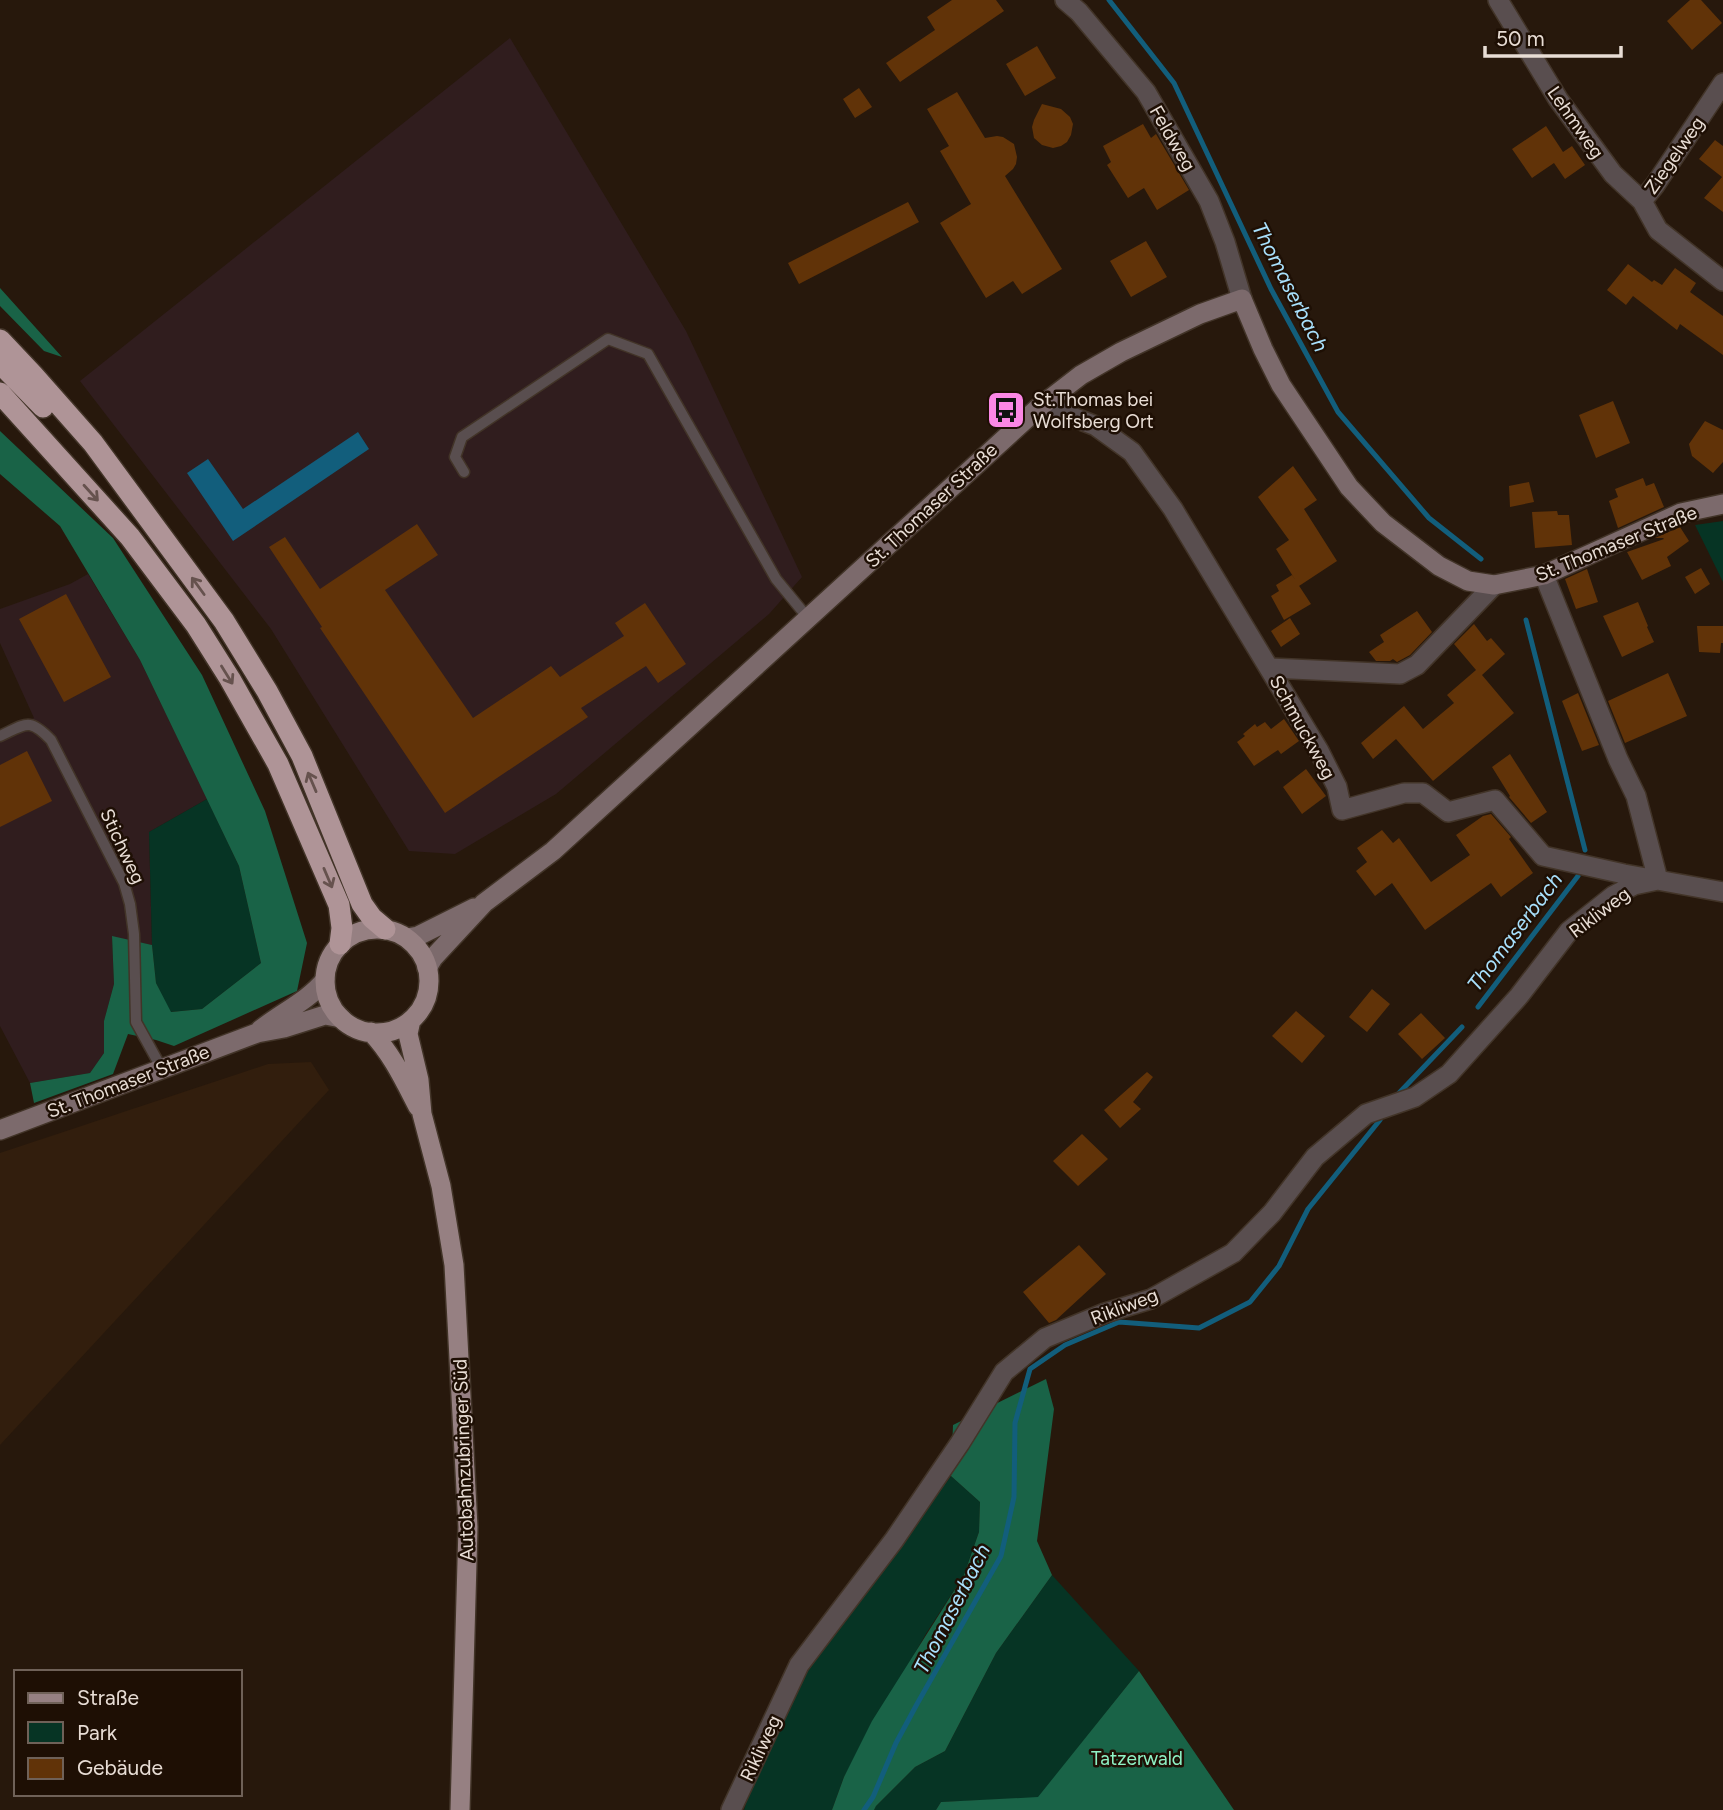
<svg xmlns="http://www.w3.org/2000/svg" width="1723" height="1810" font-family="Figtree,sans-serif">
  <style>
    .built { fill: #321e0d }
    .industrial { fill: #301d1e }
    .green { fill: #063424 }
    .forest { fill: #196347 }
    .water { fill: #125e7c }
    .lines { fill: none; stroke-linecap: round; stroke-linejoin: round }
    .stream { stroke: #125e7c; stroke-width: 5 }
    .building { fill: #613308 }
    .service-casing { stroke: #423428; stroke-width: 13 }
    .minor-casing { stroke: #423428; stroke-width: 22 }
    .tertiary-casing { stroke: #423428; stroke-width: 22 }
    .secondary-casing { stroke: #423428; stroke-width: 22 }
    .primary-casing { stroke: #423428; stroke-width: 22 }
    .motorway-casing { stroke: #423428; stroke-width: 24 }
    .service { stroke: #594e4f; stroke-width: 10 }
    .minor { stroke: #594e4f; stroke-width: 19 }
    .tertiary { stroke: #594e4f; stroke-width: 19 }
    .secondary { stroke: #7c6a6c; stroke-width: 19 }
    .primary { stroke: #968082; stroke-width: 19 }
    .motorway { stroke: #af9497; stroke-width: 21 }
    .oneway { stroke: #66524e }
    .labels { text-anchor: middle; stroke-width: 5; stroke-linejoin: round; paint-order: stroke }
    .street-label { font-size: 19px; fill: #e8ddd5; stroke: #1e0f04 }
    .poi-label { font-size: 19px; fill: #e8ddd5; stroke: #1e0f04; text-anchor: start }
    .park-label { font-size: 19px; fill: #8ff3c6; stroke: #1e0f04 }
    .water-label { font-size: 21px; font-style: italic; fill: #a9e1fd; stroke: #1e0f04 }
  </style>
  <rect width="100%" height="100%" fill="#27180c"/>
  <path class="built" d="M311 1062 329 1090 0 1445V1153L268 1064Z"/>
  <path class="industrial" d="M510 38 686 331 802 577 769 614 556 794 455 854 409 851 271 629 80 381Z
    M88 574 140 660 207 799 149 832 152 945 112 937 114 984 104 1021V1053L90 1073 30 1083 0 1026V734L34 718 0 643V609L70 584Z"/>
  <path class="green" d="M1723 521V582L1695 525Z
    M207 799 239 866 261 963 202 1009 170 1012 156 983 152 945 149 832Z
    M951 1476 980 1502 979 1532 964 1575 927 1632 844 1777 832 1810H744L748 1797 807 1672Z
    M1052 1575 1139 1671 1038 1798 941 1802 936 1810H874L876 1806 915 1767 945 1751 996 1653Z"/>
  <path class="forest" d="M0 288 62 357 44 351 0 306Z
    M0 431 113 538 202 675 265 811 307 943 297 991 174 1046 156 1040 128 1034 113 1074 34 1103 30 1083 90 1073 104 1053V1021L114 984 112 936 152 945 156 983 171 1012 202 1009 261 963 239 866 140 660 60 526 0 474Z
    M1046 1379 1054 1409 1037 1541 1052 1575 996 1653 945 1751 915 1767 876 1806 874 1810H832L844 1777 872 1721 964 1575 979 1532 980 1502 951 1476 953 1425Z
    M1139 1671 1234 1810H936L941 1802 1038 1797Z"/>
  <path class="water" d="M358 432 369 449 233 541 187 473 208 459 243 509Z"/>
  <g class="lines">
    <path class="stream" d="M1109 0 1174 83 1271 289 1338 412 1429 518 1481 559
      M1526 620 1585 850
      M1478 1007 1578 876
      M1399 1093 1462 1027
      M864 1810 873 1797 896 1743 917 1704 1001 1556 1014 1497 1015 1423 1030 1369 1065 1345 1119 1322 1199 1328 1250 1302 1279 1266 1308 1209 1380 1120"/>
  </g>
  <path class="building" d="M952 0H996L1004 11 900 82 886 63 935 30 927 17Z
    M1690 0H1701L1722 23 1692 50 1667 21Z
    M1037 46 1056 78 1025 96 1006 64Z
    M859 88 872 107 855 118 843 99Z
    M957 92 985 138 997 136 1003 137 1014 144 1017 157 1016 164 1013 169 1005 176 1062 269 1022 294 1013 281 986 298 940 223 971 204 940 151 949 146 927 109Z
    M1042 104 1061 109 1070 117 1073 124 1071 135 1067 142 1061 146 1053 148 1042 145 1034 138 1032 127 1034 120Z
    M1143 124 1151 138 1156 134 1189 190 1157 210 1144 188 1128 198 1107 165 1111 162 1103 146Z
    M1546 126 1563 152 1572 146 1585 165 1565 179 1554 163 1532 178 1512 149Z
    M1715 140 1723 146V212L1704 198 1722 177 1699 159Z
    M908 202 919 222 799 284 788 263Z
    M1146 241 1167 277 1131 297 1110 261Z
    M1628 264 1652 282 1654 280 1662 285 1675 268 1696 283 1690 292 1723 316V355L1680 324 1677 330 1633 296 1626 305 1607 290Z
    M1613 401 1630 443 1596 458 1579 415Z
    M1705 421 1723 430V462L1713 473 1692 456 1689 444Z
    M1293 466 1317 500 1304 509 1337 561 1299 586 1276 549 1289 540 1258 497Z
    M1643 478 1646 486 1654 483 1664 507 1618 528 1609 501 1618 497 1615 489Z
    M1529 482 1534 502 1510 507 1509 486Z
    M1557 511 1558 515H1569L1572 545 1535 548 1532 512Z
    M417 524 438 555 385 590 473 718 551 666 560 677 624 636 615 623 645 603 686 664 658 683 646 666 581 708 588 717 445 813 320 628 322 627 269 547 285 537 320 589Z
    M1680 527 1689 541 1667 557 1671 566 1642 580 1627 552 1664 539 1663 538H1655Z
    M1701 568 1710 584 1695 594 1685 577Z
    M1587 569 1598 602 1576 609 1565 579Z
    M1292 575 1311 604 1284 620 1271 596 1279 591 1276 585Z
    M66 594 111 677 64 702 19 619Z
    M1638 602 1648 626 1647 627 1654 642 1622 657 1603 616Z
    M1417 611 1432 632 1410 655 1397 662 1393 659 1390 661H1376L1369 652 1384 642 1380 635Z
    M1290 618 1300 634 1281 647 1271 631Z
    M1474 624 1487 641 1491 638 1505 654 1482 675 1514 713 1433 781 1396 739 1373 759 1361 743 1404 706 1423 729 1454 703 1447 695 1476 670 1454 644Z
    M1697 626H1723V643H1721L1720 653 1699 652Z
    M1668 673 1687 716 1625 743 1608 701Z
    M1578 693 1599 745 1582 751 1562 701Z
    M1284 719 1299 741 1281 754 1278 750 1254 766 1237 742 1245 736 1243 734 1255 724 1257 727 1265 722 1271 729Z
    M27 751 52 801 0 827V765Z
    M1510 754 1547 812 1531 823 1509 797 1510 796 1492 767Z
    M1306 769 1326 796 1302 814 1283 787Z
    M1491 814 1511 837 1509 839 1533 873 1501 897 1491 883 1425 930 1392 883 1375 896 1356 871 1367 862 1357 848 1382 830 1393 843 1399 838 1431 882 1470 855 1456 835 1483 816Z
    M1372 989 1390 1004 1367 1032 1349 1017Z
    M1296 1011 1325 1036 1302 1063 1272 1036Z
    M1421 1013 1445 1038 1422 1059 1398 1034Z
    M1147 1072 1153 1077 1133 1102 1141 1109 1120 1128 1104 1110Z
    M1082 1134 1108 1159 1078 1186 1053 1161Z
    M1079 1245 1106 1274 1056 1320 1049 1323 1023 1292Z"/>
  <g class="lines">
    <defs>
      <path id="service" d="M464 472 455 457 462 437 608 339 648 354 776 579 808 618
        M0 736C26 724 29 717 51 740L124 883 130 904 134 934 136 1022 162 1069"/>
      <path id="minor" d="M1498 0 1558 99 1613 174 1642 201
        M1723 83 1655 185 1642 201 1658 230 1723 281
        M1042 405 1096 426 1132 452 1173 509 1319 751 1337 787 1342 810 1404 793H1423L1448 812 1495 800 1543 856 1624 874 1723 892
        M1544 575 1618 759 1636 796 1658 880
        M1270 668 1400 674 1417 665 1494 585
        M731 1810 799 1665 894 1540 960 1443 1004 1372 1045 1338 1105 1313 1151 1299 1233 1253 1272 1213 1315 1157 1366 1114 1415 1097 1449 1074 1519 996 1569 931 1613 896 1634 885 1658 880"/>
      <path id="tertiary" d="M1065 0 1079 12 1146 92 1209 201 1225 242 1242 299"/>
      <path id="secondary" d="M407 938 418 936 474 908
        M427 968 433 958 484 903 553 851 1037 409 1081 375 1121 352 1200 314 1242 299 1263 349 1281 385 1349 487 1383 523 1439 566 1468 581 1494 585 1544 575 1681 513 1723 504
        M260 1030C281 1013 308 1001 325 980
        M0 1130 257 1033 284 1028 325 1015 341 1018"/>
      <path id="primary" d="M325 981a52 52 0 1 1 104 0a52 52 0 1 1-104 0Z
        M411 1020 408 1034 419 1080 422 1114 441 1186 454 1265 468 1527 460 1810
        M371 1032C392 1054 404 1080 418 1107"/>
      <path id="motorway" d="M0 340 33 375 93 443 224 621 267 691 302 756 362 904 372 918 385 929
        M0 363 43 407
        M0 393 130 537 196 625 230 679 278 764 339 905 342 928 340 944"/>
    </defs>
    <use href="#service" class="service-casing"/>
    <use href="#minor" class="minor-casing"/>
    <use href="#tertiary" class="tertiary-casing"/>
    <use href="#secondary" class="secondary-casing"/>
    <use href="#primary" class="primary-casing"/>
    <use href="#motorway" class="motorway-casing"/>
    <use href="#service" class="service"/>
    <use href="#minor" class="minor"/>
    <use href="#tertiary" class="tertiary"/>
    <use href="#secondary" class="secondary"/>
    <use href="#primary" class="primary"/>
    <use href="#motorway" class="motorway"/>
  </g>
  <defs><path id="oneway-shaft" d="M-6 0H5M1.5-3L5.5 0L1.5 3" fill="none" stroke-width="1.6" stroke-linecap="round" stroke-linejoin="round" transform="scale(1.75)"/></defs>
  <g class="oneway">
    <use href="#oneway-shaft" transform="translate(91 493) rotate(48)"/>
    <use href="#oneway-shaft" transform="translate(198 586) rotate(-126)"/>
    <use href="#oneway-shaft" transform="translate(227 675) rotate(58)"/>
    <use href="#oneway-shaft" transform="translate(312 782) rotate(-113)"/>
    <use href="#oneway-shaft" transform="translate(328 878) rotate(67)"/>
  </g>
  <defs>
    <symbol id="bus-square" viewBox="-11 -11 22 22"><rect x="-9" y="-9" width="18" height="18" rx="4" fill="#fb87e5" stroke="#1e0f04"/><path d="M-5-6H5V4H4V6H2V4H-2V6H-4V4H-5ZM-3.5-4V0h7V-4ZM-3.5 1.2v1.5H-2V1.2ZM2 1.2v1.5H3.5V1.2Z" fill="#111"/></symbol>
  </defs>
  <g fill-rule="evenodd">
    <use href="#bus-square" x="984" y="388" width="44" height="44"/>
  </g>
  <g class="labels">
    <g class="street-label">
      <text transform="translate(1576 122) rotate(55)" y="7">Lehmweg</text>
      <text transform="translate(1173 138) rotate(60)" y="7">Feldweg</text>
      <text transform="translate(1674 155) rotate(-55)" y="7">Ziegelweg</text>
      <text transform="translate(931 505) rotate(-43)" y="7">St. Thomaser Straße</text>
      <text transform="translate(1616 543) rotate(-22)" y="7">St. Thomaser Straße</text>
      <text transform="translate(1303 727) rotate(61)" y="7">Schmuckweg</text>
      <text transform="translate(123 846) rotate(65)" y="7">Stichweg</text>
      <text transform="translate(1599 912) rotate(-37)" y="7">Rikliweg</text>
      <text transform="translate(128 1081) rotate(-21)" y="7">St. Thomaser Straße</text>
      <text transform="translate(1124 1306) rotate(-21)" y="7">Rikliweg</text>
      <text transform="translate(463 1460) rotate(-92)" y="7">Autobahnzubringer Süd</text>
      <text transform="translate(760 1748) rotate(-65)" y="7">Rikliweg</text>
    </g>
    <g class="poi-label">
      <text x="1033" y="406">St.Thomas bei<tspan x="1033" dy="22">Wolfsberg Ort</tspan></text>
    </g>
    <g class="park-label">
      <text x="1137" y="1765">Tatzerwald</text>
    </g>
    <g class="water-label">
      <text transform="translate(1290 287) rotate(63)" y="7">Thomaserbach</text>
      <text transform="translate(1515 932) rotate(-53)" y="7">Thomaserbach</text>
      <text transform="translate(952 1609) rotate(-63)" y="7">Thomaserbach</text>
    </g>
  </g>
  <rect x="14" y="1670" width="228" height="126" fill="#1e0f04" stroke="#6f6158" stroke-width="2"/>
  <rect x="28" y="1693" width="35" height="10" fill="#968082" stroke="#6f6158" stroke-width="2"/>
  <text x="77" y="1705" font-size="21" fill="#e8ddd5">Straße</text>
  <rect x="28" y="1722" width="35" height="21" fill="#063424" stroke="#6f6158" stroke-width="2"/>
  <text x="77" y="1740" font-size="21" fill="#e8ddd5">Park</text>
  <rect x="28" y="1758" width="35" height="21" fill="#613308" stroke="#6f6158" stroke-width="2"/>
  <text x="77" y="1775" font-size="21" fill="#e8ddd5">Gebäude</text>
  <path d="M1485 46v10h136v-10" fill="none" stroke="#e8ddd5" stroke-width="3.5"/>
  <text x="1496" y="46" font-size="21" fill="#e8ddd5" stroke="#1e0f04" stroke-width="5" paint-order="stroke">50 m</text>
</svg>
